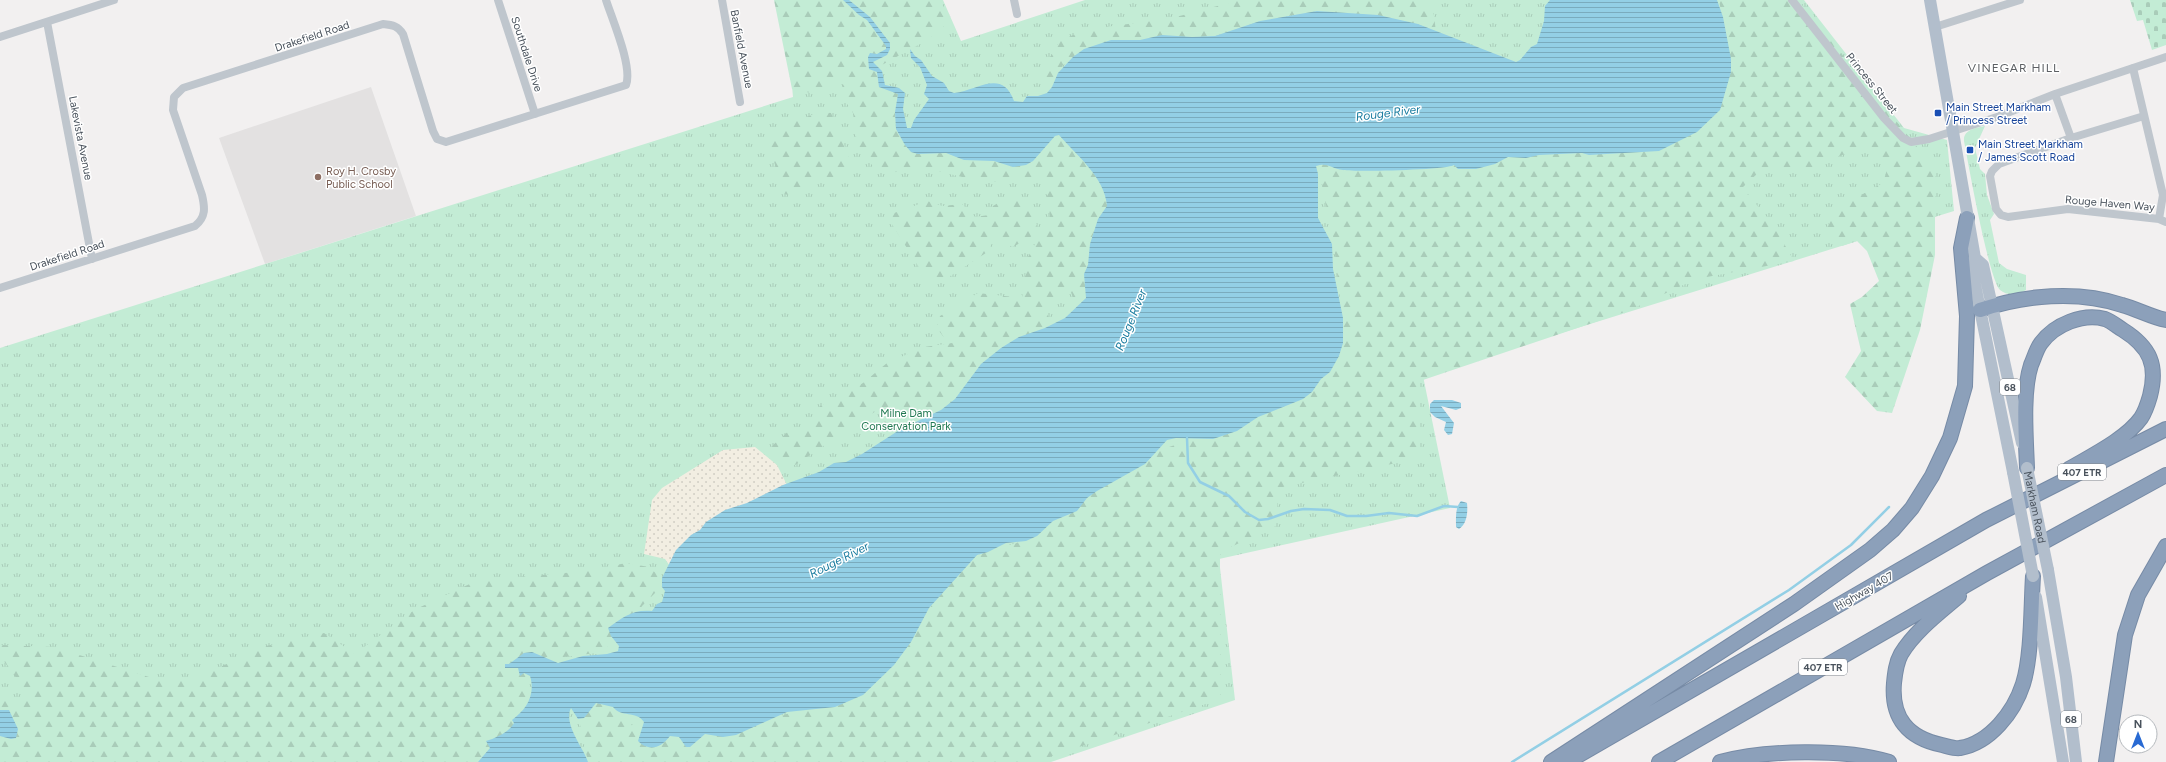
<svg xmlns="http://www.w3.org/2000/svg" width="2166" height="762" font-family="Figtree,sans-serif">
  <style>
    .education { fill: #e3e1e1 }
    .grass { fill: url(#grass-tufts) }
    .forest { fill: url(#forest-firs) }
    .sand { fill: url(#sand-dots) }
    .cemetery { fill: url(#cemetery-stones) }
    .water { fill: url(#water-rules) }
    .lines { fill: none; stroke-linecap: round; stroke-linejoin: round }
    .stream { stroke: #93cfe5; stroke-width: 2.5 }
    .motorway-casing { stroke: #778ba6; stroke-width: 16 }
    .minor { stroke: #bfc6cd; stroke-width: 8 }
    .primary { stroke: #b2becc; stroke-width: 12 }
    .motorway { stroke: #8ca0ba; stroke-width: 14 }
    .primary-bridge { stroke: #b2becc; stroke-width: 12 }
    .transit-dot { fill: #1a4fb4; stroke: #fff; stroke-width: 1.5 }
    .education-dot { fill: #8d6e63; stroke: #fff; stroke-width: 1.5 }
    .labels { text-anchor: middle; stroke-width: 3; stroke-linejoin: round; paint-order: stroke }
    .shield { fill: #fff; stroke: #80868d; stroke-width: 1 }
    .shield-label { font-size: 10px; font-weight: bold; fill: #49525c }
    .street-label { font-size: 11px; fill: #49525c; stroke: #fff }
    .transit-label { font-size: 11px; fill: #164399; stroke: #fff; text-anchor: start }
    .education-label { font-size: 11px; fill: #785e54; stroke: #fff; text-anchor: start }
    .park-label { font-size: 11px; fill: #1f7851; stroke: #fff }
    .neighbourhood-label { font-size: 12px; letter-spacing: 1px; fill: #5d6064; stroke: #fff }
    .water-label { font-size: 12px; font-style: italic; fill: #197c9f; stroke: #fff }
  </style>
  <defs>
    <pattern id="grass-tufts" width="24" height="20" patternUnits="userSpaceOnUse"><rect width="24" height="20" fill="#c3ecd5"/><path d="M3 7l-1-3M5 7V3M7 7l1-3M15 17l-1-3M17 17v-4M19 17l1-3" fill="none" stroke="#a9ccb9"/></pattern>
    <pattern id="forest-firs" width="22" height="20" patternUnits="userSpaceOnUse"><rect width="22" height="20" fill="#c3ecd5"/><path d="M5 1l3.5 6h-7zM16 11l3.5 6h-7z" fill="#a9ccb9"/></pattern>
    <pattern id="sand-dots" width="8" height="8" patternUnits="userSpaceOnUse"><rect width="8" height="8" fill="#f2eee2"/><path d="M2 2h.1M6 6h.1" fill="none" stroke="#d1cec4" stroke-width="1.8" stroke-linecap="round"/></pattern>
    <pattern id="cemetery-stones" width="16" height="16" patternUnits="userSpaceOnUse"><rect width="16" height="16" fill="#c3ecd5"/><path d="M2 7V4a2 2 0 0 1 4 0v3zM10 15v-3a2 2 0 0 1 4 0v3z" fill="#a9ccb9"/></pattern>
    <pattern id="water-rules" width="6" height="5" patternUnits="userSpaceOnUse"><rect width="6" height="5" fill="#93cfe5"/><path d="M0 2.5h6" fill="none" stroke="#7aabbd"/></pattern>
  </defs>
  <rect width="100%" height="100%" fill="#f2f0f0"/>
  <path class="education" d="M371 87 416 216 265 264 219 138Z"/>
  <path class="grass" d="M784 0H943L961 41 1085 0H1804L1904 128 1947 140 1954 211 1423 376 1450 508 1219 559 1235 700 1051 762H0V348L793 97Z
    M1985 126 1975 148 1980 169 1985 174 1987 195 1994 214 1990 220 1999 263 2007 269 2026 275V290C2018 295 2007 296 2000 290 1989 280 1968 162 1964 141 1963 129 1977 128 1985 126Z"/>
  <path class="forest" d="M774 0H941L949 22 929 39 880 66 879 87 898 94 895 112 896 129 941 153 950 154 964 160 994 161 1013 167 1033 161 1059 135C1077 154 1105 178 1107 206L1098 219 1090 244 1088 265 1084 275 1086 298 1077 307 1070 290 1047 313 1051 324 1001 348 981 364 963 390 950 404 934 412 921 408 886 428 879 409 789 469 780 464 772 446 792 428 803 427 811 421 820 406 863 383 887 363 924 347 959 342 945 339 937 328 940 316 978 293 1022 298 1028 257 1050 216 1044 176 1013 181 983 182 929 169 885 173 868 162 857 143 853 113 843 97V76L832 84 811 93 792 89Z
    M1240 0H1429L1434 16 1436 32 1418 24 1317 11 1260 21 1215 36 1134 40 1084 49 1063 65 1043 93 1044 67 1060 41 1084 30 1172 18Z
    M1719 0H1798L1935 169V255L1920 330 1892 413 1877 411 1845 377 1861 351 1850 304 1862 297 1879 281 1867 251 1857 241 1842 246 1828 227 1832 211 1883 183 1888 166 1862 147 1808 169 1759 172 1742 188 1772 223 1794 261 1696 279 1628 311 1420 381V458L1278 488 1276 526 1220 552V699L1035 762H588L577 710 607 694 634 728 647 734 673 738 730 724 773 718 859 693 885 674 938 596 977 555 1026 540 1056 522 1101 480 1141 457 1234 424 1308 378 1340 353 1343 325 1332 227 1323 194 1321 162 1726 39Z
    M819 112 831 113 853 167 848 176 830 180 817 178 799 197 784 194 768 142 774 130Z
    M1008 197H1023L1037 225 1032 236 1013 247 993 239 989 251 941 282 927 280 890 221 894 213 928 201 942 206 962 204 975 217 989 215 993 206Z
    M626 563 649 567 666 582 642 606 626 637 596 653 556 658 529 669C534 709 509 736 482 762H0V695L15 710 26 691 0 656V645L54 647 168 683 196 678 266 646 324 633 355 654 414 610 476 581 587 571Z"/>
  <path class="sand" d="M755 447 777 465 789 489 670 566 665 559 644 554 652 500 662 488 723 450Z"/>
  <path class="cemetery" d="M2130 0H2166V45L2152 50 2143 20 2137 21Z"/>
  <path class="water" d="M843 0H849L870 17 890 43V49L887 55 873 62 882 71 885 85 899 88 905 93 903 109 907 128H911L914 120 929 99 924 94 927 85 920 67 911 58 910 49 915 56 921 60 932 76 944 83 949 91 954 93C977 91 1002 68 1014 101L1023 102 1027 96H1038L1047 93 1052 87 1058 73 1073 57 1084 49 1111 40H1140L1162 35 1192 37 1215 36 1260 21 1317 11 1378 15 1418 24 1516 62 1520 60 1531 47 1537 44 1544 21 1545 6 1550 0H1717L1723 17 1731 59V72L1720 110 1697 132 1659 151 1589 155 1582 153 1539 155 1526 158 1508 157 1495 164 1476 169H1458L1454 165C1446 170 1357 172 1343 170 1331 169 1329 162 1316 166L1318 174V218L1332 244 1333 269 1343 318V343L1339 356 1330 372 1321 379 1312 392 1303 399 1258 417 1237 431 1213 439 1176 438 1167 440 1145 464 1097 491 1087 498 1077 511 1053 521 1037 536 1026 541 1006 543 988 552 977 555 929 608 911 642 894 665 863 695 835 707 787 712 736 735 723 737 705 734 690 747H686L679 737 670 736C661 748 649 752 638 741L644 722C636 710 621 718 613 707L596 703 584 718 578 719 571 708C563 724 583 747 588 762H478L490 748 486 741C496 738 509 732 514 723L512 720C526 710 536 695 530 676L524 673 520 676 518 668H505V664H509L524 653 532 652 558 663 583 656 607 654 618 651 619 646 611 636 608 628C623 617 633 609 652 611L657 604 662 602 665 591 662 587V578L676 550 691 535 700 530 706 522 725 510 747 503 783 485 819 472 834 463 846 462 862 454 901 429 941 410 955 399 981 364 1001 348 1019 337 1045 328 1065 318 1086 298 1084 274 1088 265 1090 244 1098 219 1107 206C1105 177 1076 155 1059 135L1055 136 1033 161 1026 165 1013 167 994 161 964 160 946 153 918 154 911 152 905 145 896 129 895 112 898 94 879 87 877 72 869 69 868 57 870 53 877 54 886 49V46L867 20 859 15Z
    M1434 400H1452L1461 403V408L1456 410 1441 406 1454 423 1452 434 1448 435 1444 430 1446 422 1435 417 1430 412V404Z
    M1461 501 1467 503C1468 512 1467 524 1459 529L1456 527C1456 519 1455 507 1461 501Z
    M0 710H9L18 729 16 738 11 739 0 736Z"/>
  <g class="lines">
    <path class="stream" d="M1187 438 1188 463 1200 482 1229 496 1245 512 1259 520 1268 519 1291 511 1304 509 1330 510 1347 516H1366L1389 513 1417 516 1444 506 1458 507
      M1512 762 1789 590 1851 545 1889 507"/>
    <defs>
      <path id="motorway" d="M1980 310C2024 295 2078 290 2122 305 2137 309 2151 317 2166 320
        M2027 468C2026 439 2022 392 2031 365 2034 358 2037 348 2041 343 2055 324 2083 313 2105 319 2111 321 2118 327 2123 330 2150 347 2158 365 2150 396 2148 403 2145 412 2141 418 2126 439 2091 456 2069 469
        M1959 596C1939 613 1915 631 1901 654 1896 663 1895 673 1894 683 1891 718 1908 738 1942 745 1947 746 1955 749 1960 748 1990 743 2014 712 2023 684 2032 655 2031 607 2033 576
        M1551 762 1794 604 1870 550 1893 530 1912 508 1932 476 1950 438 1965 386 1967 316 1961 248 1967 218
        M1567 762 1986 520 2166 429
        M1659 762 1987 573 2166 475
        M1720 762C1766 750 1844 748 1889 762
        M2106 762 2125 635 2138 595 2166 546"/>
    </defs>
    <use href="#motorway" class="motorway-casing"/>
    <path class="minor" d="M498 0 535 114
      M722 0 740 102
      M1014 0 1017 14
      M1792 0 1884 118 1903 138 1911 142 1929 139 1997 117 2055 94 2166 57
      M47 22 92 259
      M1935 27 2020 0
      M0 37 114 0
      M2133 68 2163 195 2159 219
      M2055 94 2071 138
      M2144 116 2071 138 1999 164 1992 171 1990 176 1996 209 2001 215 2008 217 2068 209 2159 219 2166 222
      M0 288 195 226C206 217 205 208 202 195L173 110 174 97 183 88 383 24C393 25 398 26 403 34L433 131 437 139 446 142 626 85C633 67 612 19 606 0"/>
    <path class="primary" d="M1930 0 1975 258 1983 265 2022 443
      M1975 258 1971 265 2013 472
      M2048 570 2066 677 2076 762
      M2036 597 2063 762"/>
    <use href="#motorway" class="motorway"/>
    <g class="primary-bridge">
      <path id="s1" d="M2027 468 2048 570"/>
      <path d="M2013 472 2033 576"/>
    </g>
  </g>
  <g class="transit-dot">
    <rect x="1934" y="109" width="8" height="8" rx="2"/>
    <rect x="1966" y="146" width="8" height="8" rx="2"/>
  </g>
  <circle class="education-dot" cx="318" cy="177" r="4"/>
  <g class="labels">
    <g class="shield">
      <rect x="2000" y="379" width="20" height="16" rx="3"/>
      <rect x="2058" y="464" width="48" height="16" rx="3"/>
      <rect x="1799" y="659" width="48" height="16" rx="3"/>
      <rect x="2061" y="711" width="20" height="16" rx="3"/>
    </g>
    <g class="shield-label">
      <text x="2010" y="391">68</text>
      <text x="2082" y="476">407 ETR</text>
      <text x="1823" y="671">407 ETR</text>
      <text x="2071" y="723">68</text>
    </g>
    <g class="street-label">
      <text transform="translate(312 36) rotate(-18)" y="4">Drakefield Road</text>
      <text transform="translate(742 49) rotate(79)" y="4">Banfield Avenue</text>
      <text transform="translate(527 54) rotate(72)" y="4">Southdale Drive</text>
      <text transform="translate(1872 83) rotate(51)" y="4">Princess Street</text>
      <text transform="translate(81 138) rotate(79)" y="4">Lakevista Avenue</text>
      <text transform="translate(2110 203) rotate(5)" y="4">Rouge Haven Way</text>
      <text transform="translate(67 255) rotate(-18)" y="4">Drakefield Road</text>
      <text dy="4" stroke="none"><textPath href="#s1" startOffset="40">Markham Road</textPath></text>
      <text transform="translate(1864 591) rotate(-30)" y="4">Highway 407</text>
    </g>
    <g class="transit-label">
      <text x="1946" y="111">Main Street Markham<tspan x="1946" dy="13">/ Princess Street</tspan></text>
      <text x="1978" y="148">Main Street Markham<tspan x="1978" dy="13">/ James Scott Road</tspan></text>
    </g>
    <g class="education-label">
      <text x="326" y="175">Roy H. Crosby<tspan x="326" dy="13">Public School</tspan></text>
    </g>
    <g class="park-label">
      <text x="906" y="417">Milne Dam<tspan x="906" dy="13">Conservation Park</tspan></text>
    </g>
    <g class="neighbourhood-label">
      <text x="2014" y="72">VINEGAR HILL</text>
    </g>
    <g class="water-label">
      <text transform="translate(1388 113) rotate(-7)" y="4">Rouge River</text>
      <text transform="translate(1131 320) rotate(-68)" y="4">Rouge River</text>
      <text transform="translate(839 560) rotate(-27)" y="4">Rouge River</text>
    </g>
  </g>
  <g transform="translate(2138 734)"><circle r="19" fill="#ffffff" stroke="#b6babe"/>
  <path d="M0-3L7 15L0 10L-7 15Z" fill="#296ad3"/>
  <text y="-6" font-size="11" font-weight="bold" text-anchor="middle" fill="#49525c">N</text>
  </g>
</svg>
